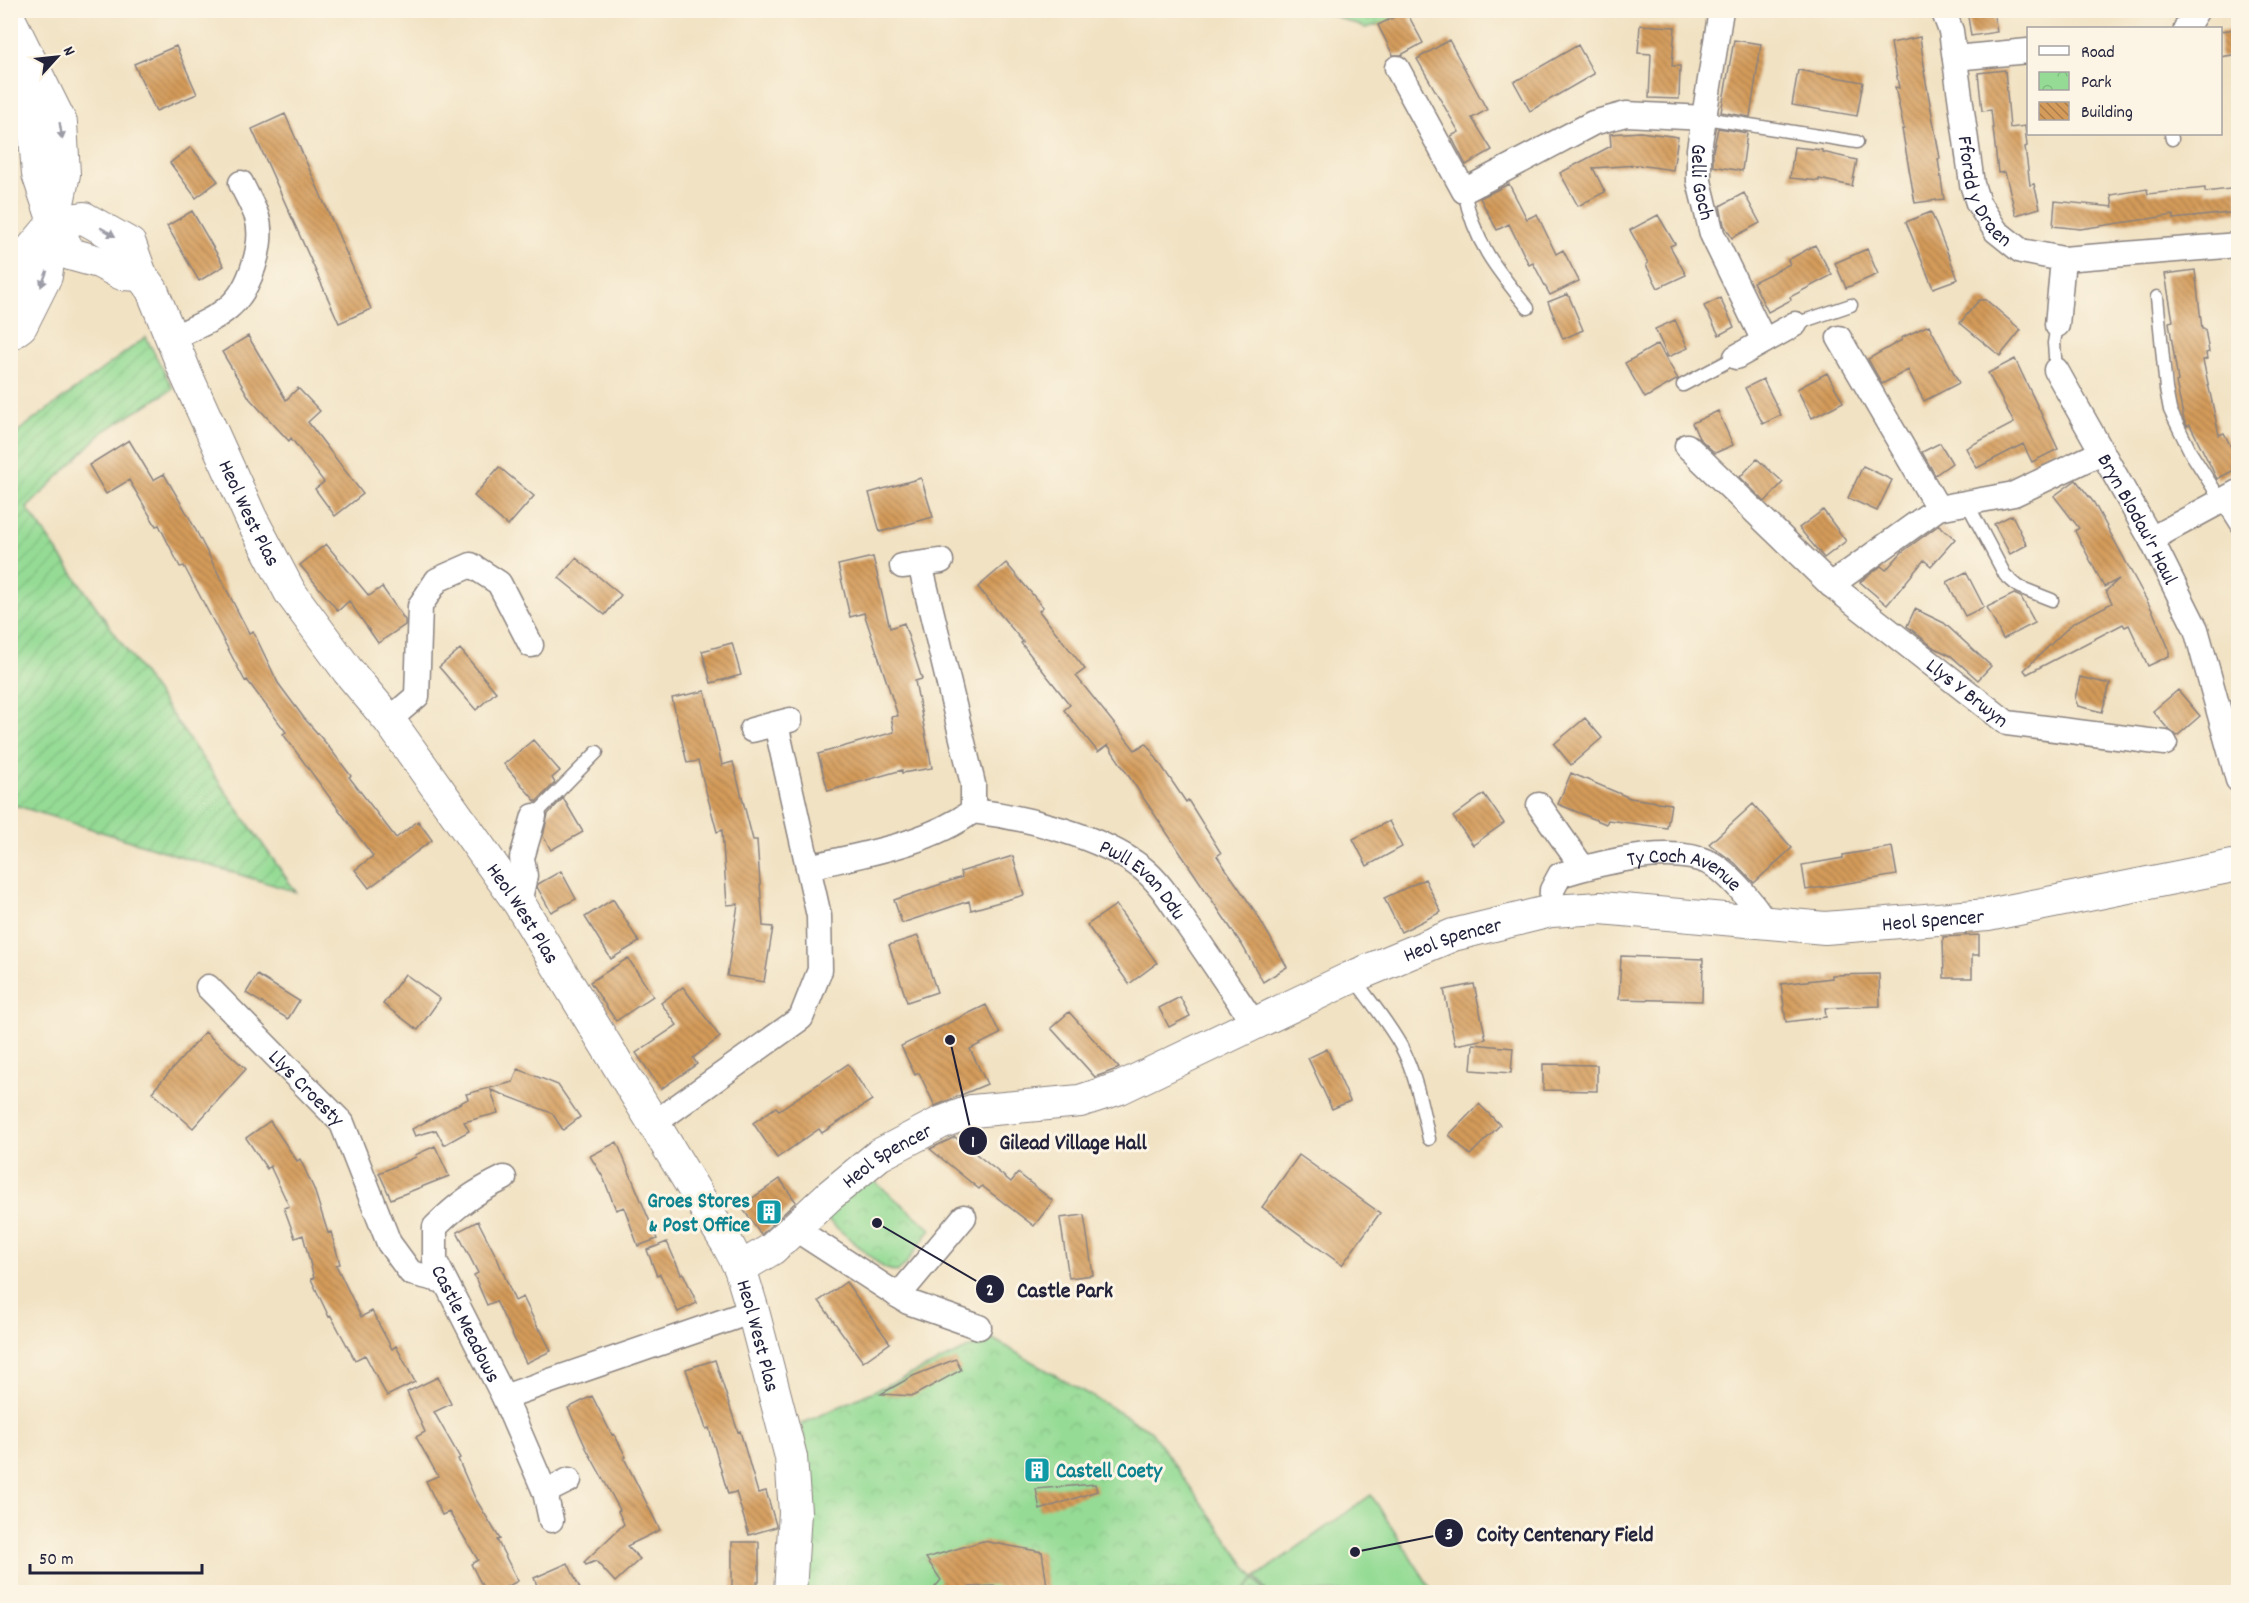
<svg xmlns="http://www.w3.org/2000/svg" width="2249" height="1603" font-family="Dekko,sans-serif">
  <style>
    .grass { fill: #95db95; stroke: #5c7e68; stroke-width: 1.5 }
    .cemetery { fill: url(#cemetery-stones); stroke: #5c7e68; stroke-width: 1.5 }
    .park { fill: url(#park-crowns); stroke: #5c7e68; stroke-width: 1.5 }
    .garden { fill: url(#garden-furrows); stroke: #5c7e68; stroke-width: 1.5 }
    .building { fill: url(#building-back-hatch) }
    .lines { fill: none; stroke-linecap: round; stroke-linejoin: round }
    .service-casing { stroke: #8a827f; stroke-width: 15 }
    .minor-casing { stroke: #8a827f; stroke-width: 27 }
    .tertiary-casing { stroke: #8a827f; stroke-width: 34 }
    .service { stroke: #fff; stroke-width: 12 }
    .minor { stroke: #fff; stroke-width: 24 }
    .tertiary { stroke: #fff; stroke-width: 32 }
    .oneway { fill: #9c9ca7 }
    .labels { text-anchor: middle; stroke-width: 6; stroke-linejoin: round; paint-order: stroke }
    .street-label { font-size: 21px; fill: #22223b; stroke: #fcf5e5 }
    .culture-label { font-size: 21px; font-weight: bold; fill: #0d838f; stroke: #fcf5e5; text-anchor: end }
    .leader { fill: none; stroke: #22223b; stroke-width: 2 }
    .callout-dot { fill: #22223b; stroke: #fcf5e5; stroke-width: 2 }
    .mark-label { font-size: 18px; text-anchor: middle; font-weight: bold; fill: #fff }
    .callout-label { font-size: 22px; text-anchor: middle; font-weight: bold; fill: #22223b; stroke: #fcf5e5; stroke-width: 6; stroke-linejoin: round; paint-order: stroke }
  </style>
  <defs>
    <pattern id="cemetery-stones" width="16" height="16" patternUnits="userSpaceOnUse" patternTransform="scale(1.5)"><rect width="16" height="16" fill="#95db95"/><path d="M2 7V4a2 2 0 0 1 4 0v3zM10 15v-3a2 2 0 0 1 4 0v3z" fill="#80bc81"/></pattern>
    <pattern id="park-crowns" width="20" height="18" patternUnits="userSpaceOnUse" patternTransform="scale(1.5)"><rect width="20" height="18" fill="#95db95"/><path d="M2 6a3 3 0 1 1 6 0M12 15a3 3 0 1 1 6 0" fill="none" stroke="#80bc81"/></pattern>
    <pattern id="garden-furrows" width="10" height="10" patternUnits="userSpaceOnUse" patternTransform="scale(1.5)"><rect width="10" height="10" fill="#95db95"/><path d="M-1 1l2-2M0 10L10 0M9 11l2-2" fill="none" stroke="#80bc81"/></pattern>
    <pattern id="building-back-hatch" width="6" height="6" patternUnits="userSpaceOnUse" patternTransform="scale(1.5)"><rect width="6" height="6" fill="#d49b5a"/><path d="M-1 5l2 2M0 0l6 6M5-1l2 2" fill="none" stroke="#ac7e4c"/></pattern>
  </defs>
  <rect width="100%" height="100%" fill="#fcf5e5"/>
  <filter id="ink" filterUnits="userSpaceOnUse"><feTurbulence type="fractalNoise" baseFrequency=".0167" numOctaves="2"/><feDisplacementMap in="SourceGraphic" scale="12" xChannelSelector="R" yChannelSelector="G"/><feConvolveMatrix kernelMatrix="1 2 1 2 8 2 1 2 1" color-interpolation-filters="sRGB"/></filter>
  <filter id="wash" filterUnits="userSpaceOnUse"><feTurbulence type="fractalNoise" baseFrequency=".008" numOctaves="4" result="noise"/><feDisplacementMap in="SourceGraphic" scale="24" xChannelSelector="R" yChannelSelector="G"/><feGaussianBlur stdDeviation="1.35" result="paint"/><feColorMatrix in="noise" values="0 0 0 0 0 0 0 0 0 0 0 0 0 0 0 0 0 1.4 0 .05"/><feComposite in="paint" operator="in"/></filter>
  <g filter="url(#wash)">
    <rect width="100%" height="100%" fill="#f1e2c3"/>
    <path class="grass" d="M1371 1495 1433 1592H1267L1256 1577Z"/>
    <path class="cemetery" d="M1255 1579 1265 1592H1243Z"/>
    <path class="park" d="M1322 11H1431L1365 28Z
      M861 1170 931 1229 905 1265 897 1272 884 1268 823 1216Z
      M991 1338 1150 1430 1255 1579 1243 1592H805L811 1527 812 1482 801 1424Z"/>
    <path class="garden" d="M146 337 173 389 104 431 27 508 296 892 11 804V444L20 430Z"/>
    <g id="blocks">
      <path class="building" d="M1967 10H1993L1997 32 1971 36Z
        M1406 11 1423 43 1401 55H1393L1378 25Z
        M1640 25 1675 27 1672 66H1680L1679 99 1649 98 1651 54 1638 53Z
        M2237 29 2238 54 2220 57V31Z
        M1920 37 1925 71H1924L1940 158 1938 159 1944 199 1915 203 1902 129H1904L1895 87 1899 88 1891 43Z
        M1449 40 1487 110 1472 118 1492 150 1466 165 1451 136 1459 132 1417 59Z
        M1734 40 1761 44 1750 117 1721 112Z
        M1578 45 1594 74 1530 111 1514 82Z
        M176 46 197 94 156 111 134 64Z
        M1798 70 1863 82 1857 116 1792 105Z
        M2005 70 2010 128 2025 126 2027 146 2025 147 2030 185 2034 184 2040 208 2016 215 2005 172 1998 173 1991 110 1982 111 1978 73Z
        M285 114 371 309 339 323 252 129Z
        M1718 128 1747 133 1742 171 1713 166V151Z
        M1640 132 1678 137 1673 170 1638 165 1593 168 1605 192 1578 206 1560 173 1611 146 1610 134Z
        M191 147 218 181 196 198 170 163Z
        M1794 147 1822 150V152L1857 160 1852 186 1819 179V181L1790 178Z
        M1509 184 1527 219 1537 214 1556 254 1563 250 1579 281 1550 295 1533 263 1529 265 1509 224 1497 230 1480 198Z
        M2205 188V192L2238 188V212L2174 219V215L2080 229 2053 226 2055 201 2113 207 2111 195 2147 189 2148 194Z
        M1744 193 1760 223 1732 238 1724 225 1720 206Z
        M192 211 224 266 199 281 167 226Z
        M1931 212 1958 279 1933 288 1906 222Z
        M1658 215 1675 244 1670 246 1686 275 1658 288 1646 265 1648 263 1630 230Z
        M1815 245 1832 275 1790 297 1791 300 1768 312 1753 282 1790 264 1788 260Z
        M1867 249 1878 274 1846 288 1835 263Z
        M2195 270 2202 329H2205L2209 352 2206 353 2207 359 2203 360 2219 435 2224 433 2238 461V468L2217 479 2190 425 2187 426 2184 420 2176 382 2178 381 2169 322 2173 321 2165 274Z
        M1568 294 1583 330 1563 339 1548 302Z
        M1720 298 1734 327 1719 335 1704 306Z
        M1979 300H1986L2021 330 2000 356 1960 323Z
        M1675 320 1688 348 1668 357 1655 329Z
        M1929 325 1959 383 1924 401 1908 370 1882 384 1868 359 1902 340 1901 338Z
        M248 336 286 400 298 388 320 411 308 422 363 494 335 516 315 489 324 482 291 438 289 441 250 399 222 352Z
        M1658 344 1678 379 1645 398 1625 363Z
        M2015 359 2058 449 2032 462 2023 444 1977 468 1966 448 2014 423 1988 373Z
        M1827 373 1843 402 1812 418 1797 389Z
        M1763 379 1781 415 1763 424 1745 388Z
        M1718 411 1733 445 1715 453 1699 438 1692 423Z
        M129 440 153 480 164 474 189 517 249 633 253 631 278 683 304 718 325 742 351 776 349 777 396 838 418 821 432 840 369 888 355 870 373 856 283 734 286 732 247 680 245 681 184 566 180 567 159 525 156 526 129 480 106 494 89 465Z
        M1940 443 1952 463 1935 475 1922 452Z
        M1757 459 1783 482 1765 502 1740 477Z
        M1863 466 1892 480 1877 511 1848 498Z
        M499 467 534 496 508 526 474 496Z
        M921 478 933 517 880 532 869 493Z
        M2076 480 2094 503 2153 612 2169 649V656L2148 666 2129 625 2125 627 2123 624 2027 674 2024 670 2073 623 2112 603 2106 591 2119 579 2104 587 2075 531 2079 528 2054 496Z
        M1823 510 1846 541 1824 558 1799 528Z
        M2012 515 2027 545 2010 554 1994 524Z
        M1939 525 1955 539 1931 566 1924 560 1887 605 1860 582 1881 566 1886 570 1902 552Z
        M326 544 369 596 382 587 405 620V625L378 643 349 601 338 611 300 565Z
        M873 557 890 628 904 623 922 679 915 681 932 768 902 773V770L828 791 818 754 894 732 891 717 898 716 864 613 850 617 838 565Z
        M576 558 621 595 605 615 559 578Z
        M1006 563 1043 607 1039 611 1085 669 1076 676 1135 750 1146 743 1186 802 1188 800 1221 853 1217 856 1256 913 1287 967 1263 982 1242 945 1108 745 1098 752 1064 710 1070 705 1021 643 1023 642 978 587Z
        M1966 572 1984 607 1965 616 1947 582Z
        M2014 594 2021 597 2035 623 2003 639 1987 607Z
        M1915 609 1944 623 1991 666 1978 680 1951 656 1933 647 1907 626Z
        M732 643 741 675 711 683 702 651Z
        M460 649 496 692 476 710 439 667Z
        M2080 677 2110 684 2102 712 2078 706 2075 699Z
        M2178 690 2200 716 2177 736 2168 729 2153 711Z
        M705 691 722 765 733 762 753 840H757L763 926 773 927 764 982 727 976 738 904 727 905 722 830 717 832 698 761 687 763 672 698Z
        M1585 718 1602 738 1571 765 1554 744Z
        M533 740 560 771 552 778 555 783 536 802 504 764Z
        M1571 773 1630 798 1671 804 1667 828 1608 820 1606 824 1558 804Z
        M1484 794 1504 823 1473 845 1453 817Z
        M563 798 583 832 551 850 543 836 548 814Z
        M1753 804 1792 848 1754 883 1735 863 1709 844Z
        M1389 821 1402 847 1367 866 1353 839Z
        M1892 847 1897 875 1806 890 1802 865 1843 858V855Z
        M1013 856 1024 895 971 910 969 901 902 923 894 900 962 877 960 872Z
        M561 871 576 899 551 912 537 887 538 884Z
        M1425 879 1441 912 1401 932 1384 898Z
        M613 899 639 942 611 959 585 917Z
        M1116 905 1157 963 1129 984 1087 925Z
        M1979 935V955H1972V978H1944L1943 937Z
        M918 936 937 992 907 1002 889 945Z
        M1621 956 1703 959 1702 1001 1619 999Z
        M628 958 653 996 616 1021 590 982Z
        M405 974 440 999 418 1030 383 1004Z
        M1879 974 1880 1006 1825 1008 1826 1017 1786 1022 1781 984 1832 978V975Z
        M257 975 299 1001 288 1019 246 993Z
        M1474 984 1486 1039 1455 1045 1444 990Z
        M683 987 720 1037 693 1058 697 1064 661 1089 636 1053 677 1025 661 1003Z
        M1180 997 1190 1016 1169 1027 1159 1008Z
        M986 1005 1000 1034 970 1049 987 1084 935 1106 919 1073 915 1075 901 1046Z
        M1069 1012 1119 1068 1117 1069 1095 1077 1051 1028Z
        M205 1032 246 1069 193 1128 152 1092Z
        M1473 1044 1513 1048 1511 1073 1471 1070Z
        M1327 1049 1350 1101 1332 1109 1308 1058Z
        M848 1064 872 1100 822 1133 819 1129 777 1158 753 1123 776 1107 779 1110Z
        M1543 1064 1597 1065V1091L1543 1090Z
        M518 1069 558 1085 580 1117 563 1130 552 1113 491 1090 498 1113 464 1122 469 1131 444 1145 436 1130 415 1136 412 1129 468 1099 466 1094 513 1082Z
        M1479 1104 1500 1125 1470 1155 1449 1135Z
        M270 1121 297 1161 300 1159 314 1189 328 1233 331 1232 340 1264 336 1265 361 1317 372 1311 392 1349 396 1346 415 1382 387 1396 365 1355 355 1360 331 1316 329 1317 311 1279 314 1278 303 1235 295 1238 284 1208 289 1206 270 1166 267 1169 246 1138Z
        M955 1137 1011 1182 1018 1173 1053 1201 1034 1226 982 1186 979 1189 930 1149Z
        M617 1142 657 1239 638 1246 624 1207 616 1210 603 1177 590 1156Z
        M435 1146 449 1176 391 1199 379 1173 416 1157 415 1155Z
        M1299 1155 1380 1213 1342 1265 1262 1207Z
        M780 1179 796 1202 761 1235 741 1206Z
        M1084 1215 1093 1275 1069 1278 1060 1218Z
        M478 1221 497 1258 515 1301 523 1297 539 1330 540 1329 551 1351 526 1363 496 1301 487 1305 474 1275 478 1273 457 1232Z
        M667 1242 681 1274 683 1273 697 1303 678 1312 660 1274 657 1276 647 1250Z
        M846 1282 890 1343 863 1362 819 1301Z
        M956 1359 961 1370 913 1396 881 1394 913 1376Z
        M715 1360 738 1432 740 1431 758 1493 766 1491 776 1525V1527L749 1535 736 1492 728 1494 709 1428 706 1429 686 1369Z
        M438 1377 451 1404 434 1412 460 1458 458 1459 475 1498 500 1539 497 1540 518 1581 495 1593H486L471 1564 478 1560 449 1512 442 1515 426 1481 438 1476 416 1437 425 1432 407 1392Z
        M592 1396 612 1435 614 1434 626 1457 624 1458 660 1530 627 1546 640 1559 615 1582 596 1561 586 1565 584 1562 624 1524 618 1511 620 1510 586 1448 568 1408Z
        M1095 1484 1097 1491 1040 1510 1036 1489Z
        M983 1541 1042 1552 1048 1593H1024L993 1586 969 1587 967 1593H930L941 1580 926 1558Z
        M732 1542H759V1582H757V1593H732Z
        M568 1563 582 1593H540L534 1578Z"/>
    </g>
  </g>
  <g filter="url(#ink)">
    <use href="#blocks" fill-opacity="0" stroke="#8a827f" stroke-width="1.5"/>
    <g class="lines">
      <defs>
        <path id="service" d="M1705 118 1857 142
          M2171 134 2172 139
          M1464 191C1474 242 1496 269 1528 308
          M2157 297 2166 389 2170 410 2191 453 2238 527
          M1795 324 1851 305
          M2056 370 2054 343 2057 325
          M1683 385 1736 357
          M1967 503 2005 575 2019 587 2052 600
          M534 816 597 752
          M1353 977C1369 1000 1387 1021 1401 1046 1416 1075 1422 1107 1429 1139"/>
        <g id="minor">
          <path id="s1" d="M1721 10 1699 149V181L1712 234 1764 341"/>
          <path id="s2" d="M1943 10 1951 31 1972 184 1978 203 1996 231 2021 251 2063 259 2238 245"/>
          <path d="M2186 28 2197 10"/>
          <path d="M1955 58 2028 51"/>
          <path d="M1397 68 1464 191 1593 123 1626 114 1705 118"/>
          <path d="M2057 325 2063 259"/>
          <path d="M172 338C191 329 213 321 229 307 250 290 265 243 257 217 253 206 246 194 241 183"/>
          <path d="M1839 338 1938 508"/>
          <path d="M1736 357 1795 324"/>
          <path id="s3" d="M2056 370 2151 539 2196 629 2238 780"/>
          <path id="s4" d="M1687 446 1831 585 2007 723 2165 743"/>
          <path d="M2151 539 2238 492"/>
          <path d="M902 566 941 561"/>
          <path d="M1831 585 1938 508 2014 494 2102 452"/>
          <path d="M389 720 417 696 420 606 437 580 471 565 499 583 531 645"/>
          <path d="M752 730 790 720"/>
          <path d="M1539 805 1583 868"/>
          <path id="s5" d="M973 811C1025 817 1101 836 1142 868 1160 882 1172 903 1185 922 1209 956 1232 991 1255 1025"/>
          <path d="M808 867C863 854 926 845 973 811V784L920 564"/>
          <path d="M519 903 525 876 522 858 534 816"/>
          <path id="s6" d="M1551 911 1552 890 1560 875C1599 863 1672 844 1710 863 1730 873 1755 906 1767 924"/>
          <path id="s7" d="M208 987 342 1123 389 1243 411 1273 444 1281"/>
          <path d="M653 1124 801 1018 820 970 819 916 776 724"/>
          <path id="s8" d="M504 1178C475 1192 458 1204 435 1227V1261L504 1397 545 1492 551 1520"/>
          <path d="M794 1228 908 1302 979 1327"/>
          <path d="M898 1296 964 1217"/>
          <path d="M504 1397 753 1311"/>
          <path d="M545 1492 569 1480"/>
        </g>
        <g id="tertiary">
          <path d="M10 20 61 123 64 174 54 222 46 276 21 326 10 334"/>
          <path d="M30 75 38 174 54 222 70 254 99 262 122 274 141 275"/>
          <path id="s9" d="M54 222 84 218 130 244 141 275 152 290 186 374 251 518 290 592 348 671 389 720 519 903 728 1245 740 1268 753 1311 791 1457 795 1512 790 1592"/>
          <path d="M10 285 20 263 54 222"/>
          <path id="s10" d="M740 1268 772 1249 829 1196 879 1155 940 1123 972 1111 1080 1101 1120 1088 1350 978 1453 935 1551 911 1601 908 1825 928 1988 915 2238 865"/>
        </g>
      </defs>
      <use href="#service" class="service-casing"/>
      <use href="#minor" class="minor-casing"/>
      <use href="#tertiary" class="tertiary-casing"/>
      <use href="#service" class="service"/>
      <use href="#minor" class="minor"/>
      <use href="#tertiary" class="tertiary"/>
    </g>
    <defs><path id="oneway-solid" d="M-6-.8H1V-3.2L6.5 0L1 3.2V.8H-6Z" transform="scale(1.5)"/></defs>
    <g class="oneway">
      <use href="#oneway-solid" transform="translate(61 131) rotate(81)"/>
      <use href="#oneway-solid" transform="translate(108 232) rotate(30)"/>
      <use href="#oneway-solid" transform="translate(44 279) rotate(111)"/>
    </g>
  </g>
  <defs>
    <symbol id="building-square" viewBox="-11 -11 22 22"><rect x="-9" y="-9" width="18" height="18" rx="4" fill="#0f9aa8" stroke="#fcf5e5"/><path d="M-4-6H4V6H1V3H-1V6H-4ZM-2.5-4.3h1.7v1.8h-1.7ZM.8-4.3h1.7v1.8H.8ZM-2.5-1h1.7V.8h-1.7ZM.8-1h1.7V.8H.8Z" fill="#fff"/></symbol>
  </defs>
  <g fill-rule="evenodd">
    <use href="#building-square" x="754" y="1197" width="30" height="30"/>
    <use href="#building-square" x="1022" y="1455" width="30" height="30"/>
  </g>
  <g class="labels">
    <g class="street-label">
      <text dy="7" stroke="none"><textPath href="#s1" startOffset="174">Gelli Goch</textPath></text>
      <text dy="7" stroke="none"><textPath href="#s2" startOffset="188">Ffordd y Draen</textPath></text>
      <text dy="7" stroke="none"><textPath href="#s9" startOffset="378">Heol West Plas</textPath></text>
      <text dy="7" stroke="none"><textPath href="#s3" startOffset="170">Bryn Blodau'r Haul</textPath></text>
      <text dy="7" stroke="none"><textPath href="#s4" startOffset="374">Llys Y Brwyn</textPath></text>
      <text dy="7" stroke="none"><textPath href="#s6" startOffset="168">Ty Coch Avenue</textPath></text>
      <text dy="7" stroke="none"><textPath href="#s5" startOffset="188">Pwll Evan Ddu</textPath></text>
      <text dy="7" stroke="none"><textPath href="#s9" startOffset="864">Heol West Plas</textPath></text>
      <text dy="7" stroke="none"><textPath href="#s10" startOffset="1284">Heol Spencer</textPath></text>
      <text dy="7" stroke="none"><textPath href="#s10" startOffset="798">Heol Spencer</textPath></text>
      <text dy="7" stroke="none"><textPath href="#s7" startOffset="141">Llys Croesty</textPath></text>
      <text dy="7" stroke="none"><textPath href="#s10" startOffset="186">Heol Spencer</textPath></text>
      <text dy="7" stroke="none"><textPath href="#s8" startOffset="189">Castle Meadows</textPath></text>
      <text dy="7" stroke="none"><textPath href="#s9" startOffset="1350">Heol West Plas</textPath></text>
    </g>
    <g class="culture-label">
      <text x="750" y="1207">Groes Stores<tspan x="750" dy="24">&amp; Post Office</tspan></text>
      <text x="1056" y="1477" text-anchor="start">Castell Coety</text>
    </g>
  </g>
  <path class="leader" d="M950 1040L973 1141M877 1223L990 1289M1355 1552L1449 1533"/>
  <g class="callout-dot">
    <circle cx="950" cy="1040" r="6"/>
    <circle cx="877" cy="1223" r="6"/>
    <circle cx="1355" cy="1552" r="6"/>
    <circle cx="973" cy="1141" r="15"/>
    <circle cx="990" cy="1289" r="15"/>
    <circle cx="1449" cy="1533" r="15"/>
  </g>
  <g class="mark-label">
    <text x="973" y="1147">1</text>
    <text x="990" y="1295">2</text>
    <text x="1449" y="1539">3</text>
  </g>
  <g class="callout-label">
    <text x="1073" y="1149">Gilead Village Hall</text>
    <text x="1065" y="1297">Castle Park</text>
    <text x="1565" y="1541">Coity Centenary Field</text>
  </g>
  <rect width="2249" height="1603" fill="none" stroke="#fcf5e5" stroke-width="36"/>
  <rect x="2027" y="27" width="195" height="108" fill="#fcf5e5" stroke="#a5a1a1" stroke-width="1.5"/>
  <rect x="2039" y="46" width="30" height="9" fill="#ffffff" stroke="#a5a1a1" stroke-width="1.5"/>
  <text x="2081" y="57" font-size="18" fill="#22223b">Road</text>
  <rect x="2039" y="72" width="30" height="18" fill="url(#park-crowns)" stroke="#a5a1a1" stroke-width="1.5"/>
  <text x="2081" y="87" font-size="18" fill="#22223b">Park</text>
  <rect x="2039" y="102" width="30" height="18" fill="url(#building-back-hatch)" stroke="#a5a1a1" stroke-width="1.5"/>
  <text x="2081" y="117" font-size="18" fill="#22223b">Building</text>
  <g transform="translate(57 57) rotate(63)" stroke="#fcf5e5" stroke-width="4.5" paint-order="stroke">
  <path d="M0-4.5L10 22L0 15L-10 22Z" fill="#22223b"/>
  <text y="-9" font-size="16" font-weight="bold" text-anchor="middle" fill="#22223b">N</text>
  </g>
  <path d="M30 1564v9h172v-9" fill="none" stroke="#22223b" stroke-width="3"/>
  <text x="39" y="1564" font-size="18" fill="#22223b" stroke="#fcf5e5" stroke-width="4.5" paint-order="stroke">50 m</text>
</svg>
